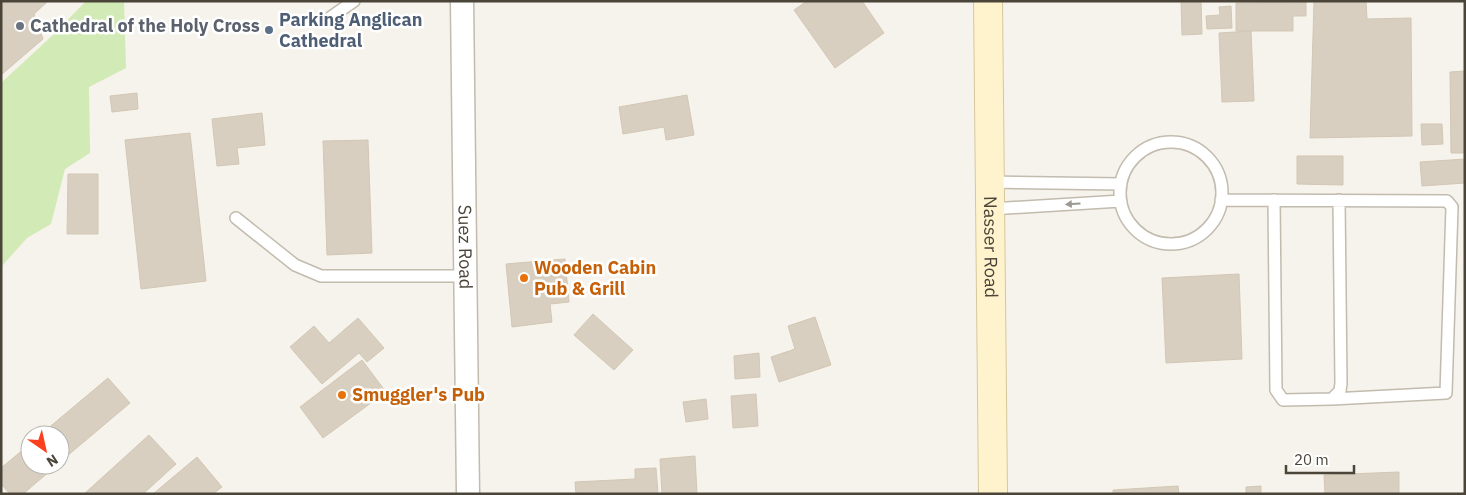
<svg xmlns="http://www.w3.org/2000/svg" width="1466" height="495" font-family="'IBM Plex Sans',sans-serif">
  <style>
    .green { fill: #d2eab5 }
    .building { fill: #d8cfc1; stroke: #d3c7b4 }
    .lines { fill: none; stroke-linecap: round; stroke-linejoin: round }
    .lane-casing { stroke: #c2bbae; stroke-width: 14 }
    .street-casing { stroke: #c2bbae; stroke-width: 25 }
    .secondary-casing { stroke: #d6c79b; stroke-width: 30 }
    .lane { stroke: #fff; stroke-width: 11 }
    .street { stroke: #fff; stroke-width: 22 }
    .secondary { stroke: #fff3cd; stroke-width: 28 }
    .oneway { fill: #9c9892 }
    .worship-dot { fill: #6b7280; stroke: #fff; stroke-width: 2 }
    .service-dot { fill: #5c6f8a; stroke: #fff; stroke-width: 2 }
    .food-dot { fill: #e8710a; stroke: #fff; stroke-width: 2 }
    .labels { text-anchor: middle; stroke-width: 5; stroke-linejoin: round; paint-order: stroke }
    .service-label { font-size: 18px; font-weight: bold; fill: #4e5e75; stroke: #fff; text-anchor: start }
    .worship-label { font-size: 18px; font-weight: bold; fill: #5b616d; stroke: #fff; text-anchor: start }
    .street-label { font-size: 18px; fill: #4b4439; stroke: #fff }
    .food-label { font-size: 18px; font-weight: bold; fill: #c56008; stroke: #fff; text-anchor: start }
  </style>
  <rect width="100%" height="100%" fill="#f6f3ec"/>
  <path class="green" d="M86 1H124L126 68 89 87 90 153 65 169 51 224 27 238 1 267V83L53 35Z"/>
  <path class="building" d="M1 1H48L34 14 43 39 1 75Z
    M807 1H862L884 33 835 68 794 10Z
    M1181 1H1201L1202 34 1182 35Z
    M1314 1H1366L1367 19 1411 18 1412 136 1310 138Z
    M1306 2V16H1293V31H1236V3Z
    M1231 6 1232 28 1207 29 1206 16 1220 15 1219 7Z
    M1251 31 1254 101 1222 102 1219 33Z
    M1465 71V153H1451L1450 72Z
    M137 93 138 109 112 112 110 96Z
    M687 95 694 135 666 140 664 127 623 134 619 107Z
    M262 113 265 145 237 148 239 164 217 166 212 119Z
    M1421 124H1442L1443 144 1422 145Z
    M190 133 206 281 141 289 125 140Z
    M368 140 372 253 327 255 323 141Z
    M1297 156H1343V185L1297 184Z
    M1465 159V183L1422 186 1420 162Z
    M68 174H98V234H67Z
    M565 259 569 302 550 304 552 322 512 327 506 264Z
    M1239 274 1242 359 1166 363 1162 278Z
    M593 314 633 350 614 370 574 335Z
    M815 317 831 365 779 382 771 357 795 349 788 326Z
    M358 318 384 348 367 362 359 353 322 384 290 347 314 326 329 343Z
    M759 353 760 377 735 379 734 356Z
    M362 360 386 392 323 438 300 407Z
    M108 378 130 403 60 462V435H40Z
    M756 394 758 426 733 428 731 396Z
    M706 399 708 419 686 422 683 402Z
    M149 435 176 464 143 494H84Z
    M30 444V465H57L23 494H10L1 484V468Z
    M695 456 697 494H662L660 459Z
    M197 457 222 487 213 494H153Z
    M656 468 658 494H576L575 482 635 479V469Z
    M1399 472V494H1325L1324 475Z
    M1178 486 1179 494H1113V490Z
    M1261 486V494H1246V487Z"/>
  <g class="lines">
    <defs>
      <path id="lane" d="M331 17 354 1
        M1120 193a51 51 0 1 1 102 0a51 51 0 1 1-102 0Z
        M990 182 1121 184
        M1221 200 1447 201 1452 207 1446 393 1332 399
        M1274 200 1276 390 1283 400 1332 399 1340 391 1341 383 1339 200
        M991 209 1121 201
        M236 218 295 265 321 276H466"/>
      <g id="street">
        <path id="s1" d="M462 1 468 494"/>
      </g>
      <g id="secondary">
        <path id="s2" d="M988 1 993 494"/>
      </g>
    </defs>
    <use href="#lane" class="lane-casing"/>
    <use href="#street" class="street-casing"/>
    <use href="#secondary" class="secondary-casing"/>
    <use href="#lane" class="lane"/>
    <use href="#street" class="street"/>
    <use href="#secondary" class="secondary"/>
  </g>
  <defs><path id="oneway-solid" d="M-6-.8H1V-3.2L6.5 0L1 3.2V.8H-6Z" transform="scale(1.25)"/></defs>
  <use class="oneway" href="#oneway-solid" transform="translate(1073 204) rotate(177)"/>
  <circle class="worship-dot" cx="20" cy="26" r="5"/>
  <circle class="service-dot" cx="269" cy="30" r="5"/>
  <g class="food-dot">
    <circle cx="524" cy="278" r="5"/>
    <circle cx="342" cy="395" r="5"/>
  </g>
  <g class="labels">
    <g class="service-label">
      <text x="279" y="26">Parking Anglican<tspan x="279" dy="21">Cathedral</tspan></text>
    </g>
    <g class="worship-label">
      <text x="30" y="32">Cathedral of the Holy Cross</text>
    </g>
    <g class="street-label">
      <text dy="6" stroke="none"><textPath href="#s1" startOffset="246">Suez Road</textPath></text>
      <text dy="6" stroke="none"><textPath href="#s2" startOffset="246">Nasser Road</textPath></text>
    </g>
    <g class="food-label">
      <text x="534" y="274">Wooden Cabin<tspan x="534" dy="21">Pub &amp; Grill</tspan></text>
      <text x="352" y="401">Smuggler's Pub</text>
    </g>
  </g>
  <rect width="1466" height="495" fill="none" stroke="#4b4439" stroke-width="5"/>
  <g transform="translate(45 450) rotate(146)"><circle r="24" fill="#ffffff" stroke="#b7b4b0"/>
  <path d="M0-4L9 19L0 12L-9 19Z" fill="#fc3f1d"/>
  <text y="-8" font-size="14" font-weight="bold" text-anchor="middle" fill="#4b4439">N</text>
  </g>
  <path d="M1286 465v8h68v-8" fill="none" stroke="#4b4439" stroke-width="2.5"/>
  <text x="1294" y="465" font-size="15" fill="#4b4439" stroke="#ffffff" stroke-width="4" paint-order="stroke">20 m</text>
</svg>
